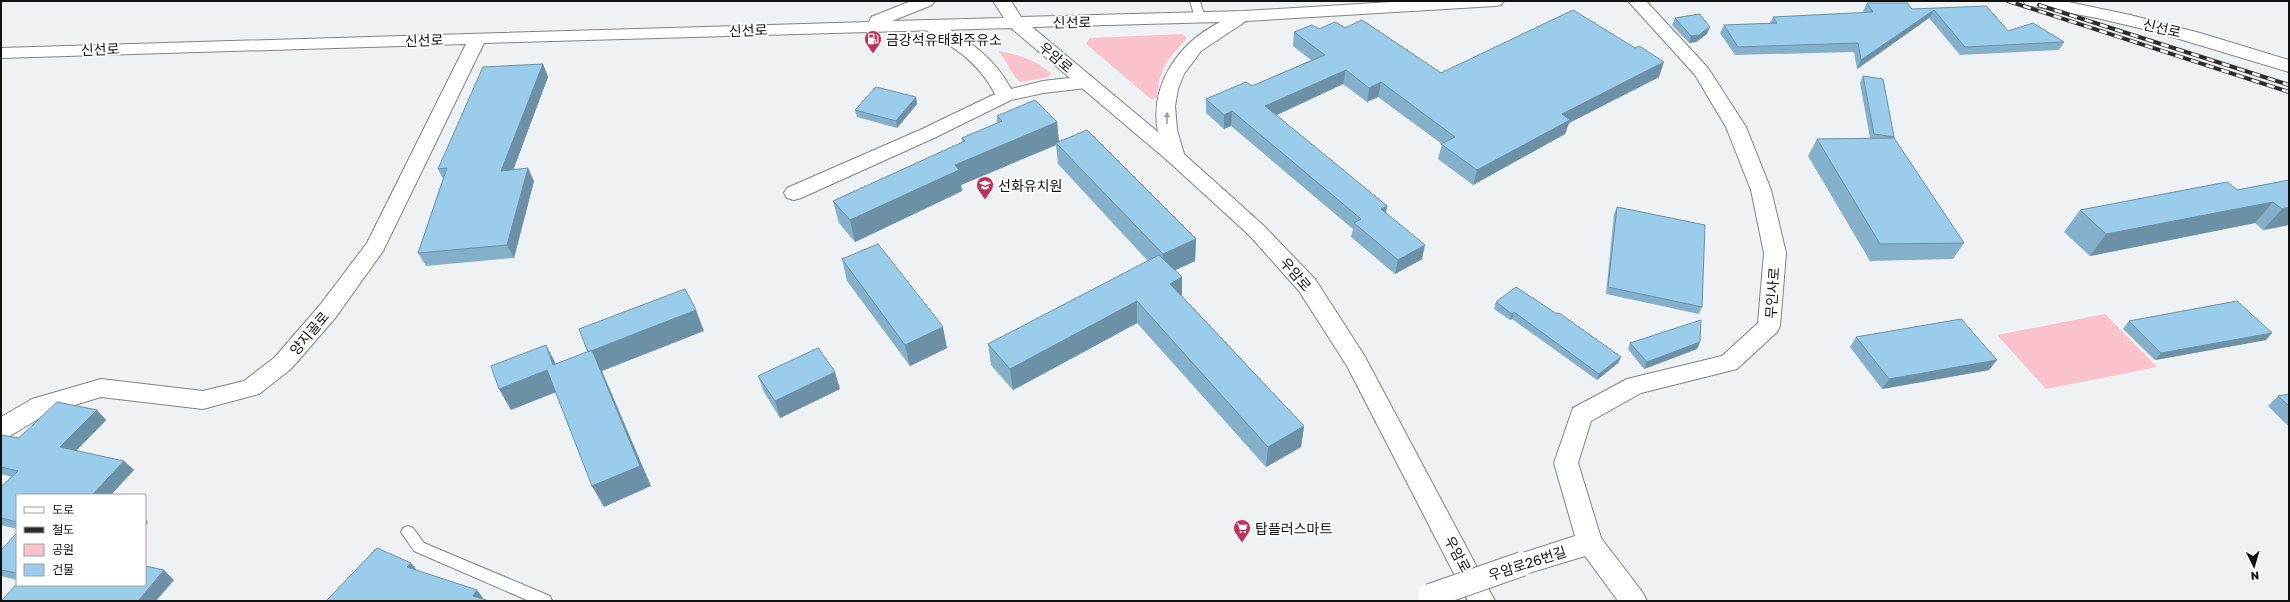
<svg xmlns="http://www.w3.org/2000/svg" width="2290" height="602" font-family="'Golos Text','Noto Sans KR',sans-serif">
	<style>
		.green { fill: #fac2ca }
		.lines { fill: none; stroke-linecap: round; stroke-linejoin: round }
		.lane-casing { stroke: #808385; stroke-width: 2 }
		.street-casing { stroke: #808385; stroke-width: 2 }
		.secondary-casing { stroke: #808385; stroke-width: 2 }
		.lane { fill: #fff; fill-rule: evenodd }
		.street { fill: #fff; fill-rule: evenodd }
		.secondary { fill: #fff; fill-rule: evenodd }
		.rail-casing { stroke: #2b2c2c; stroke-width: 4 }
		.rail { stroke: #fff; stroke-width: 2.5; stroke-dasharray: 8; stroke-linecap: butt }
		.street-bridge-casing { stroke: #808385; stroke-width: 26; stroke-linecap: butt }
		.street-bridge { stroke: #fff; stroke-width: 24 }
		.wall { fill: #84b0cb }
		.shaded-wall { fill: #6c90a5 }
		.building { fill: #9acdec; stroke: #6c90a5 }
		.oneway { fill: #9f9f9f }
		.labels { text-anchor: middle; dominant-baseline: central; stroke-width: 4; stroke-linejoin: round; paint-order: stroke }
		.street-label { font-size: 14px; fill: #0f1010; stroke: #fff }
		.poi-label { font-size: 14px; fill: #0f1010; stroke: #fff; text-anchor: start }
	</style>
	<rect width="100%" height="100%" fill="#eef2f4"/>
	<!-- green -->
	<path class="green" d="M1182,34L1187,38C1167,60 1159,68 1157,98L1151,99L1086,44L1090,38Z
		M998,51C1020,55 1034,59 1051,73L1049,77L1020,82C1011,74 1007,61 998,51Z
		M2105,314L2157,367L2046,389L1997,335Z"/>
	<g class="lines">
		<defs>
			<path id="lane" d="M1190,1H1200L1205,18L1203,20L1200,21L1195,18Z
				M408,526L413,528L424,543L550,596L552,601H529L414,551L401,532L403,528Z"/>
			<path id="street" d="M1628,1H1646L1708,68L1746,127L1771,190L1786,253L1780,326L1777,332L1737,369L1641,393L1591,421L1578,463L1601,538L1643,593L1647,601H1618L1585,556L1522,575L1513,572L1509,564L1513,556L1575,536L1554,463L1573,408L1627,379L1722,356L1758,323L1764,253L1751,190L1726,127L1695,75Z
				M930,20L936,21C967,40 994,56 1011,89L1043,81L1086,76L1093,78L1095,82L1093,86L1086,88L1043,93L1011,100L934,138L801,198L794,200L787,198L784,193L787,188L920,130L995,94C979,62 953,47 924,29L921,25L924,21Z"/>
			<path id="secondary" d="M911,1H935L932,5L892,21L1004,18L993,1H1011L1021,17L1244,11L1408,1H1504L1501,5L1495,6L1246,21L1201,51L1184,74L1178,89L1175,106L1177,130L1184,154L1263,225L1315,279L1364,355L1495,601H1468L1347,366L1299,291L1249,235L1168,161L1011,28L484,43L383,251L336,317L291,369L259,394L203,409L101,397L48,413L10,436L1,439V417L32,399L101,379L203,391L244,381L275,357L320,305L367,243L466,44L1,58V48L869,22L871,17ZM1220,22C1179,43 1149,84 1158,132L1032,27Z
				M2023,1H2064L2130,15L2200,33L2289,60V72L2156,32L2097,18L2032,6L2026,5Z"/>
		</defs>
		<!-- lane casing -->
		<use href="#lane" class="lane-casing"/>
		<!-- street casing -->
		<use href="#street" class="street-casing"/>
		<!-- secondary casing -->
		<use href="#secondary" class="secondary-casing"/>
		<!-- lane -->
		<use href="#lane" class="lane"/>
		<!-- street -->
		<use href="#street" class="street"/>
		<!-- secondary -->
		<use href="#secondary" class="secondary"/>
		<defs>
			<path id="rail" d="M2008,1L2289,92
				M2039,5L2289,85"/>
		</defs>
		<!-- rail casing -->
		<use href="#rail" class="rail-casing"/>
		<!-- rail -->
		<use href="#rail" class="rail"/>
		<defs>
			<path id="street-bridge" d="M1430,596L1522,564"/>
		</defs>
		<!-- street-bridge casing -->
		<use href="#street-bridge" class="street-bridge-casing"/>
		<!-- street-bridge -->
		<use href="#street-bridge" class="street-bridge"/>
	</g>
	<!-- wall -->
	<path class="wall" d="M1867,3L1912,9L1986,6L2008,31L2064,42L2059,50L1960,55L1929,18L1857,69L1854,52L1735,55L1720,33L1724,25L1770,23L1773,17L1864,13L1863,11Z
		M1675,18L1707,34L1696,42L1689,43L1672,25Z
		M1345,28L1441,73L1659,77L1569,123L1565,134L1473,185L1438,159L1442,144L1378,97L1367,102L1343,84L1276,115L1387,206L1386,212L1422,259L1395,274L1351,237L1353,229L1231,126L1224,129L1206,113V99L1252,86L1311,60L1293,46L1294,32L1319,29Z
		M543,64L548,77L513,170L534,181L514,258L426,266L418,253L443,179L438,169Z
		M1863,76L1894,137V138L1964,243L1953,259L1870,261L1808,156L1817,139L1870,138L1860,83Z
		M916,97L917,104L897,128L857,117L855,110Z
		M997,116L1057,122L1059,142L1196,239L1195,261L1175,270L1182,296L1304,426L1301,447L1266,467L1137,323L1013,390L991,365L988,344L1148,261L1058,164L1056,145L961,185L962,191L855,242L839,223L833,201L962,143V138L997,123Z
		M2289,180V225L2263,230L2255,223L2090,256L2064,232L2080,210L2237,190Z
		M1617,207L1702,307L1699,314L1606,294L1614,214Z
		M842,259L947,348L910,366L847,281Z
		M1496,302L1621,357L1618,363L1597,380L1512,319L1510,320L1494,309Z
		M2185,311L2266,340L2155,360L2123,329L2129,321Z
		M1856,337L1989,370L1882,389L1850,347Z
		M1700,342L1697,349L1644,369L1628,349L1630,343Z
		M758,376L840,389L780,418L764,392Z
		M2289,394V427L2268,406L2278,396Z
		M106,420L76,451L124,461L134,470L17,495V529L1,525V487L12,477L1,474V435L19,438Z
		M17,533V580L1,576V550Z"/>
	<!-- shaded-wall -->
	<path class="shaded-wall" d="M1934,10L1929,18L1857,69L1861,60Z
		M1710,27L1707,34L1696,42L1689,43L1691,36Z
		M1664,62L1659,77L1569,123L1565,134L1473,185L1477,170L1562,114Z
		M543,64L548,77L508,184L501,171Z
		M1346,70L1343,84L1264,121L1265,106Z
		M1381,82L1378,97L1367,102L1369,88Z
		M916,97L917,104L897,128L896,121Z
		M1232,111L1231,126L1224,129V115Z
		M1057,122L1059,144L1056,143V145L961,185L962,191L855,242L850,220L955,165Z
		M528,168L534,181L514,258L507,245Z
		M2273,202L2255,223L2090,256L2106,234Z
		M1387,206L1385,220L1381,209Z
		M2289,207V225L2263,230L2282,209Z
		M1196,239L1195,261L1163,276V254Z
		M1425,245L1422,259L1395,274L1398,260Z
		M1182,277V299L1170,284Z
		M1137,301V323L1013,390L1010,369Z
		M696,310L704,331L602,371L651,486L604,507L592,486L588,352Z
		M1514,312L1512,319L1510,320L1512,314Z
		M943,327L947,348L910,366L905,345Z
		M2272,333L2266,340L2155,360L2161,353Z
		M1700,342L1697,349L1644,369L1647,362Z
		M546,345L557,366L553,365Z
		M1621,357L1618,363L1597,380L1599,374Z
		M1997,360L1989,370L1882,389L1889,379Z
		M547,370L559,391L511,410L499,389Z
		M835,372L840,389L780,418L775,401Z
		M97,410L106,420L70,457L60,447Z
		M1304,426L1301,447L1266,467L1268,447Z
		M124,461L134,470L111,495H92Z
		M145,519L148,522L145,526Z
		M411,563L417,570L407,567Z
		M164,570L174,580L156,601H138Z
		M477,590L483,598L481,601L473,596Z"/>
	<!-- building -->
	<path class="building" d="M1867,3H1907L1912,9L1986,6L2008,31L2033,23L2064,42L1965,47L1934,10L1861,60L1858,43L1738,47L1724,25L1777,23L1773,17L1873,12Z
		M1573,10L1635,48L1639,46L1664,62L1562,114L1570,120L1477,170L1441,144L1455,137L1381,82L1369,88L1346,70L1265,106L1387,206L1381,209L1425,245L1398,260L1354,223L1361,219L1232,111L1224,115L1206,99L1246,82L1252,86L1325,55L1294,32L1312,25L1319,29L1335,22L1345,28L1362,20L1441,73Z
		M1699,14L1710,27L1699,35L1691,36L1675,18Z
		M543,64L501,171L528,168L507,245L418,253L447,168L438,169L483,67Z
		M1863,76L1883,79L1894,137L1874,134Z
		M876,87L916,97L896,121L855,110Z
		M1035,100L1057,122L955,165L959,170L850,220L833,201L965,141L962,138L1002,121L997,116Z
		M1087,130L1196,239L1163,254L1056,143Z
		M1894,138L1964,243L1880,244L1817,139Z
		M2289,180V207L2282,209L2273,202L2106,234L2080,210L2227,182L2237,190Z
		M1617,207L1705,225L1702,307L1608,287Z
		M878,244L943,327L905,345L842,259Z
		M1159,255L1182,277L1170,284L1304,426L1268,447L1137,301L1010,369L988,344Z
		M1516,287L1557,314L1559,313L1621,357L1599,374L1514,312L1512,314L1496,302Z
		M685,289L696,310L588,352L579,329Z
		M2237,301L2272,333L2161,353L2129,321Z
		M1961,319L1997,360L1889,379L1856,337Z
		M1701,320L1700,342L1647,362L1630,343Z
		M546,345L553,365L592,350L640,466L592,486L547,370L499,389L491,366Z
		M818,348L835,372L775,401L758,376Z
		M2289,394V406L2278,396Z
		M57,402L97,410L60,447L124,461L92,495H17V522L1,518V487L18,471L1,467V435L19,438Z
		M17,533V573L1,570V550Z
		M377,548L411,563L407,567L477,590L473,596L489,601H326Z
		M145,566L164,570L138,601H1L17,584V585H145Z"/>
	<!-- one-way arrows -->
	<defs><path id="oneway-solid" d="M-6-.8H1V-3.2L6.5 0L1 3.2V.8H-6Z"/></defs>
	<use class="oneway" href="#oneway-solid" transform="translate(1167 118) rotate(-89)"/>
	<!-- icons -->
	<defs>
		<symbol id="fuel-pin" viewBox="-11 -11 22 30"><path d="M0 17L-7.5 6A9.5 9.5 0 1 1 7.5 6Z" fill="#bf315b" stroke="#fff"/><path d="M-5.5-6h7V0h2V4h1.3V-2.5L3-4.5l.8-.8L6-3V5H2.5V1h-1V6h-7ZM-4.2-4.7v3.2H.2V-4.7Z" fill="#fff"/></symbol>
		<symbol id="school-pin" viewBox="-11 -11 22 30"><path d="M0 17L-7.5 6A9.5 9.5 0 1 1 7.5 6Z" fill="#bf315b" stroke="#fff"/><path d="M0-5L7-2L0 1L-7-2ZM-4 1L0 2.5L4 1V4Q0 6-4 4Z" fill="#fff"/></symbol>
		<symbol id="supermarket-pin" viewBox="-11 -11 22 30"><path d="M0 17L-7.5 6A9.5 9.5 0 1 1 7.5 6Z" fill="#bf315b" stroke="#fff"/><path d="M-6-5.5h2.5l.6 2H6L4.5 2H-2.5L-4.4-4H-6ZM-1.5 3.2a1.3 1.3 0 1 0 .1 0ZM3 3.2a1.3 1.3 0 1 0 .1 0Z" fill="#fff"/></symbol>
	</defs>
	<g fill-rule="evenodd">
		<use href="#fuel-pin" x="863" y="29" width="20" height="27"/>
		<use href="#school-pin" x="975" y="175" width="20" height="27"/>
		<use href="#supermarket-pin" x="1232" y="518" width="20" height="27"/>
	</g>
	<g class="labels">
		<!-- street labels -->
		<g class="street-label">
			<text transform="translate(1072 22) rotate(-1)">신선로</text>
			<text transform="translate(2162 28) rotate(13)">신선로</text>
			<text transform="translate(748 30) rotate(-2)">신선로</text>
			<text transform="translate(424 40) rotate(-2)">신선로</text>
			<text transform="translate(100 49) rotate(-2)">신선로</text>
			<text transform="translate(1056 57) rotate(40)">우암로</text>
			<text transform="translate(1296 274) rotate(49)">우암로</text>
			<text transform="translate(1772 293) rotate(-86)">무인사로</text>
			<text transform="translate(309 333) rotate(-50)">양지골로</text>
			<text transform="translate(1458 554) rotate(62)">우암로</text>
			<text transform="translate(1527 563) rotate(-18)">우암로26번길</text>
		</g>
		<!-- poi labels -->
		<g class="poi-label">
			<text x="886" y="39">금강석유태화주유소</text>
			<text x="998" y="185">선화유치원</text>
			<text x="1255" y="528">탑플러스마트</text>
		</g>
	</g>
	<!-- border -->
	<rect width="2290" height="602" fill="none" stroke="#0f1010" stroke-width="4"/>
	<!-- legend -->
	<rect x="16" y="494" width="130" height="92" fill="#ffffff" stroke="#9f9f9f"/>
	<rect x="24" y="507" width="20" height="6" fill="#ffffff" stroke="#9f9f9f"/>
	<text x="52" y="514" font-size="12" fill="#0f1010">도로</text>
	<rect x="24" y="527" width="20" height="6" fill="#2b2c2c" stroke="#9f9f9f"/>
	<text x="52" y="534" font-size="12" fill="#0f1010">철도</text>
	<rect x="24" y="544" width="20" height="12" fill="#fac2ca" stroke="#9f9f9f"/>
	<text x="52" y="554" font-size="12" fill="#0f1010">공원</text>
	<rect x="24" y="564" width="20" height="12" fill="#9acdec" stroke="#9f9f9f"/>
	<text x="52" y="574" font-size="12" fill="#0f1010">건물</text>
	<!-- north arrow -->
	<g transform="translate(2254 566) rotate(175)" stroke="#ffffff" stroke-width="3" paint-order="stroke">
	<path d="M0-3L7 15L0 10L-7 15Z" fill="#0f1010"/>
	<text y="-6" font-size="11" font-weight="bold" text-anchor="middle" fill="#0f1010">N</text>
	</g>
</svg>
